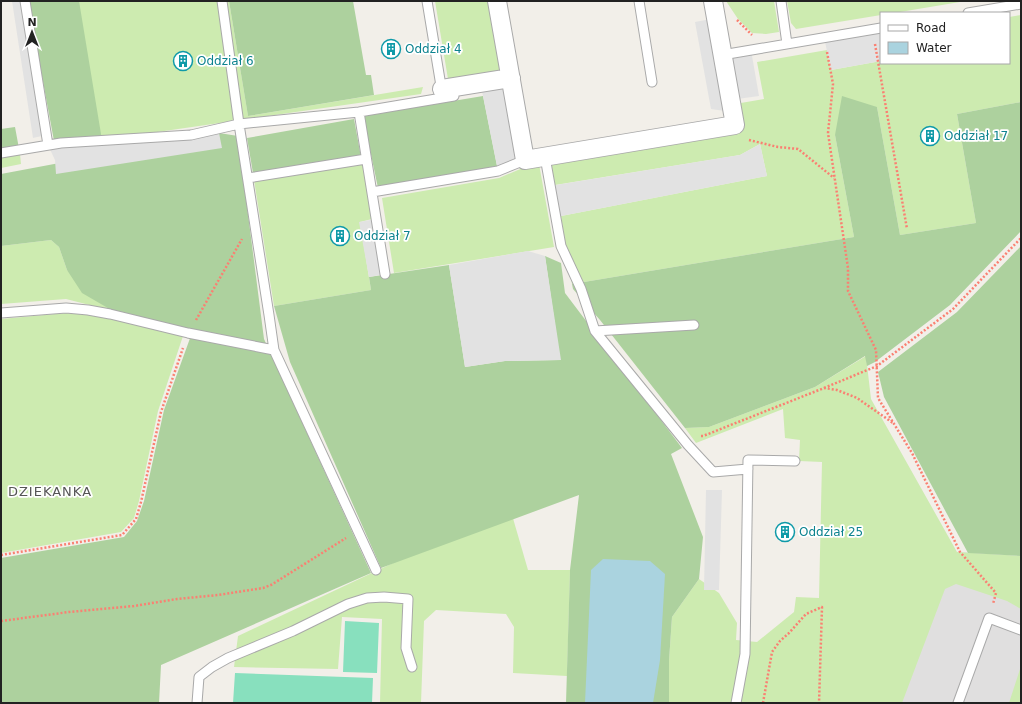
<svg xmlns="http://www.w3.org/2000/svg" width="1022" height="704" font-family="'DejaVu Sans',sans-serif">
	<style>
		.residential { fill: #e0dfdf }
		.grass { fill: #cdebb0 }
		.forest { fill: #add19e }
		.pitch { fill: #88e0be }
		.parking { fill: #e2e2e2 }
		.water { fill: #aad3df }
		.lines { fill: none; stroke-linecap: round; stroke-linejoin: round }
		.lane-casing { stroke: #a9a9a9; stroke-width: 11 }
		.street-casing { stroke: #a9a9a9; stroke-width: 20 }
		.path { stroke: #fa8072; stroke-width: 2.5; stroke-dasharray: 2 2; stroke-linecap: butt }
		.lane { stroke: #fff; stroke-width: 9 }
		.street { stroke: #fff; stroke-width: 18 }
		.labels { text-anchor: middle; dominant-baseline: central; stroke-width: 3.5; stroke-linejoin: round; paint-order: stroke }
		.culture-label { font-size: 12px; fill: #0d838f; stroke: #fff; text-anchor: start }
		.neighbourhood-label { font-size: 13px; letter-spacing: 1px; fill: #555; stroke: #fff }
	</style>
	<rect width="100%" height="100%" fill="#f2efe9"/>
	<!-- residential -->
	<path class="residential" d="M960,552L1021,556V703H834Z"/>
	<!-- grass -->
	<path class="grass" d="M28,1H229L248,116L423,87L421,94L102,140Z
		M435,1H491L502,70L448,79Z
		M726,1H774L779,32L766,34L752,33L738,19Z
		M787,1H966L894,13H881V15L796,29L791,23Z
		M1021,15V102L957,114L976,223L900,235L877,107L835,135L854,237L572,284L561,216L767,176L760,144L740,155L555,185L550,163L740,132L735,104L764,99L757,62L827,50L831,70L881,61V63H1009V17Z
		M20,154L21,164L1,168V157Z
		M363,163L372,219L360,222L371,290L274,306L254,180Z
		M539,164L554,247L394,273L382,198L499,178L525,167Z
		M51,240L59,247L67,270L113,311L66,299L1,304V246Z
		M66,313L92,315L113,319L183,336L158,411L139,501L134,518L121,532L1,553V319Z
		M866,356L871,399L957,552L1021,556V609L1007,601L956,584L945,589L902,703H669V661L672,617L699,579L719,593L737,623L736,640L757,642L794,612L796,597L819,598L822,462L799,461L800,440L785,438L783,409L696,443L685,428L709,427L815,387Z
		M510,508L528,570H570L567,676L513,673L514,627L506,614L436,610L424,621L421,703H380L382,619L342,617L338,669L234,667L238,636Z
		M1021,666V703H1009Z"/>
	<!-- forest -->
	<path class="forest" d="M28,1H79L102,140L57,157Z
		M229,1H353L366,75H371L374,95L248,116Z
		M483,96L497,166L378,188L363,116Z
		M842,96L877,107L900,235L976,223L957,114L1021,102V231L950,305L875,362L867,366L865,356L815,387L709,427L685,428L600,320L573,289L572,284L854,237L835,135Z
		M354,119L361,157L253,173L247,138Z
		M15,127L20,154L1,157V129Z
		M219,133L238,136L264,339L371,573L161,665L159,703H1V558L124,537L137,521L144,501L164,410L193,330L113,311L82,293L67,270L59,247L51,240L1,246V174Z
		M1021,246V556L968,553L884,397L878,372L957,312Z
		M545,256L561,263L565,293L682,448L671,454L703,537L699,579L672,617L669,661V703H566L570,570L579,495L381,568L290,362L274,306L371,290L369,277L449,265L465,367L505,361L560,360Z"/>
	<!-- pitch -->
	<path class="pitch" d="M345,621L379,623L377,673L343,672Z
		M235,673L373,678L372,703H233Z"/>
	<!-- parking -->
	<path class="parking" d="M12,1H25L46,135L33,138Z
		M716,18L722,55L751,50L759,96L730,100L732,112L711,109L695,22Z
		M881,28V61L831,70L824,37Z
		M512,86L525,160L498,171L482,91Z
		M219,133L222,148L56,174L55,160L48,145Z
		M760,144L767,176L556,217L550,186L740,155Z
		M376,219L385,274L369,277L359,222Z
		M528,251L545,256L561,360L505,361L465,367L449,265Z
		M706,490H722L719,590H704Z"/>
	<!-- water -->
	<path class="water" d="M603,559L650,561L665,574L660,660L653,703H585L591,570Z"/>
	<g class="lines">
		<defs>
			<path id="lane" d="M25,1L48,145
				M222,1L239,124L269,315L274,350L376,570
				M427,1L442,92
				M639,1L652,82
				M781,1L787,44
				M968,13L1021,4
				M722,55L881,28
				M359,112L385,274
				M1,153L61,143L191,135L239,124L359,112L454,96
				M545,157L561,246L581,289L595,331L688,445L713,472L748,469
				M248,178L366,159
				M372,192L498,171L525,160
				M1,313L66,308L88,310L110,314L188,333L274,350
				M595,331L694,325
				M197,703L199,677L212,667L228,658L293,631L348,604L367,598L384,597L408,599L406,648L412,667
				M736,703L745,654L748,460L795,461
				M958,703L989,618L1021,630"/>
			<path id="street" d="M497,1L525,160L735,125L713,1
				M442,89L511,78"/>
		</defs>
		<!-- lane casing -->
		<use href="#lane" class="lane-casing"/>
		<!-- street casing -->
		<use href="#street" class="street-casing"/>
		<!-- path -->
		<path class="path" d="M737,20L752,35
			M875,44L907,229
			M827,52L833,84L828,133L848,268V291L876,350L878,398L912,453L960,552L996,593L993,604
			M749,140L778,147L798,149L834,178
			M196,320L242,239
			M824,388L877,366L953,309L1021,238
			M701,436H703L824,388L837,390L857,398L893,423
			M1,555L122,535L136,519L141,502L161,412L183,348
			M1,621L69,612L134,606L177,599L218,595L263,588L271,585L346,538
			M763,703L772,652L780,641L789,633L806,614L822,607L819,703"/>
		<!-- lane -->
		<use href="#lane" class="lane"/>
		<!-- street -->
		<use href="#street" class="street"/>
	</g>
	<!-- icons -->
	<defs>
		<symbol id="building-ring" viewBox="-11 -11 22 22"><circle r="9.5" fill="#fff" stroke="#0f9aa8" stroke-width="1.5"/><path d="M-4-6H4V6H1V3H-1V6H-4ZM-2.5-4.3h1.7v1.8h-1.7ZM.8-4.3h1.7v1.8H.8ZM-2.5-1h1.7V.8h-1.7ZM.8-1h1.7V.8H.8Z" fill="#0f9aa8"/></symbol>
	</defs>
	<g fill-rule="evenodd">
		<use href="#building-ring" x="380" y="38" width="22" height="22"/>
		<use href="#building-ring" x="172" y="50" width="22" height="22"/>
		<use href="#building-ring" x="919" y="125" width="22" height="22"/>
		<use href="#building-ring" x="329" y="225" width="22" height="22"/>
		<use href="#building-ring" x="774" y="521" width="22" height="22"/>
	</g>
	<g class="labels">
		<!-- culture labels -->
		<g class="culture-label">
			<text x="405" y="49">Oddział 4</text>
			<text x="197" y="61">Oddział 6</text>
			<text x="944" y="136">Oddział 17</text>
			<text x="354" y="236">Oddział 7</text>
			<text x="799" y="532">Oddział 25</text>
		</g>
		<!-- neighbourhood labels -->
		<g class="neighbourhood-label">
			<text x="50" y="491">DZIEKANKA</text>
		</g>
	</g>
	<!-- border -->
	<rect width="1022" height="704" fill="none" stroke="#222222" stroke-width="4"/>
	<!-- legend -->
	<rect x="880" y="12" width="130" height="52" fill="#ffffff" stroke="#a7a7a7"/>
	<rect x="888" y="25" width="20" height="6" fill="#ffffff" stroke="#a7a7a7"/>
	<text x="916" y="32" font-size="12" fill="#222222">Road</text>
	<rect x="888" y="42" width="20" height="12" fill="#aad3df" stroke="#a7a7a7"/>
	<text x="916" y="52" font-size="12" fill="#222222">Water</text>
	<!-- north arrow -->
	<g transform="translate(32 32)" stroke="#ffffff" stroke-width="3" paint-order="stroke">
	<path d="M0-3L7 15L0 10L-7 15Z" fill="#222222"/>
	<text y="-6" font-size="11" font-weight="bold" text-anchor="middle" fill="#222222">N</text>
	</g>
</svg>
